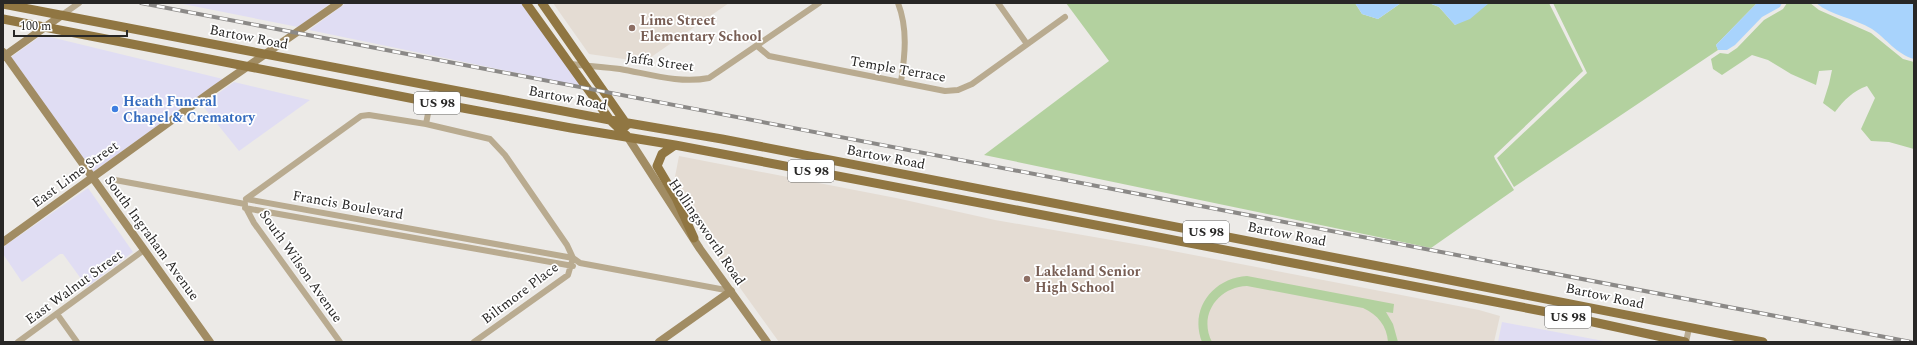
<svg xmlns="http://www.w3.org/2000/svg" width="1917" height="345" font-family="Spectral,serif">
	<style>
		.commercial { fill: #e0ddf3 }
		.built { fill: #e4dcd3 }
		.green { fill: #b3d19f }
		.water { fill: #a8d3fc }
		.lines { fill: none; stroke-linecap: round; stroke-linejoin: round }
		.street { stroke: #b9ab90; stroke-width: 6 }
		.secondary { stroke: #a18c63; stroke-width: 8 }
		.primary { stroke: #907642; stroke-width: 9 }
		.rail-casing { stroke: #8b8987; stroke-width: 4 }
		.rail { stroke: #fff; stroke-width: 2.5; stroke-dasharray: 8; stroke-linecap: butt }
		.education-dot { fill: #8d6e63; stroke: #fff; stroke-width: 1.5 }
		.shop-dot { fill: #3f7fe0; stroke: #fff; stroke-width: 1.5 }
		.labels { text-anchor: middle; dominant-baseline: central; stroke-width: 3.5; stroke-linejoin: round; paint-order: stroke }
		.shield { fill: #fff; stroke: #686867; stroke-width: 1 }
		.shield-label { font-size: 13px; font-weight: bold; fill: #282726 }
		.education-label { font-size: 14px; font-weight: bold; fill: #785e54; stroke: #fff; text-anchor: start }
		.street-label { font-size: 14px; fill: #282726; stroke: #fff }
		.shop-label { font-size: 14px; font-weight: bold; fill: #366cbe; stroke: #fff; text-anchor: start }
	</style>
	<rect width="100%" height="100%" fill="#eceae7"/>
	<!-- commercial -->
	<path class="commercial" d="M178,3H331L298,27Z
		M346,3H521L581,86L309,30Z
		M42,35L223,79L93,172L11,57Z
		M234,82L310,100L239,151L202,105Z
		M88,188L133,252L87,287L63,254H60L22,282L3,254V247Z
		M1502,322L1609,342H1498Z"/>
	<!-- built -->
	<path class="built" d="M553,3H729L644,62L589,54Z
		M679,156L896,198L995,220L1152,247L1479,310L1500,316L1494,342H779L712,249L674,182Z"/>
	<!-- green -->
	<path class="green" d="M1066,3H1355L1362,14L1378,19L1401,3H1429L1439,7L1455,25L1489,3H1549L1583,71L1494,156L1495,159L1514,190L1431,248L984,155L1109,61Z
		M1553,3H1757L1716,45L1718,50L1514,187L1497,158L1587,73Z
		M1787,3H1810L1819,10L1871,33L1903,59L1914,62V149L1889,142L1871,141L1861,129L1875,98L1867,86C1853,91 1844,100 1835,112L1823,103L1829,84L1832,70L1819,71L1816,85L1791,74L1768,60L1752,55L1722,75L1713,69L1711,59L1720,53L1728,54L1737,48L1764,20L1783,9Z
		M1247,276L1394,304L1393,313L1386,312L1393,324L1398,342H1388C1387,326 1378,315 1363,308L1247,286C1218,287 1198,315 1212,342H1202C1189,309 1213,278 1247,276Z"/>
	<!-- water -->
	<path class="water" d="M1355,3H1401L1378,19L1362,14Z
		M1429,3H1489L1470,19L1455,25L1439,7Z
		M1757,3H1782L1780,7L1762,17L1735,45L1727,50H1718L1716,45Z
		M1816,3H1914V59C1896,54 1887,39 1872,29C1854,18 1832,16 1816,3Z"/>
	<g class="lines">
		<!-- street -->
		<path class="street" d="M898,3C908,29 905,55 901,82
			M998,3L1027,44
			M62,15L79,3
			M757,46L769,56L945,91L958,90L972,84L1065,17
			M571,64C587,66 604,67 620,69C649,74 680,84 709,78L819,3
			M426,124L433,87
			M115,180L245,204
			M246,199L361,116L369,115L426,124L490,139L505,155L567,245L573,258L568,275L474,342
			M246,199L573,258L580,263L731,291
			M245,206L254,223L340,342
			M245,208L573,266
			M57,314L77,342
			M18,342L144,250
			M1686,342L1689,328"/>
		<!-- secondary -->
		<path class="secondary" d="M3,52L210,342
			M3,57L62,15
			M627,136L700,249L767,342
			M3,242L215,89L339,3
			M659,342L731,291"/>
		<!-- primary -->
		<path class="primary" d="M526,3L610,120L627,136
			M542,3L625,122L626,126
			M3,4L610,120L722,139L1409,272L1763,342
			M3,19L430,102L571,128L675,145L1127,231L1547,312L1685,342
			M675,145L662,154L657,166L676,198L694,238"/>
		<defs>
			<path id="rail" d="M141,3L1911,342"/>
		</defs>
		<!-- rail casing -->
		<use href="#rail" class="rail-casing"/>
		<!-- rail -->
		<use href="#rail" class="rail"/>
	</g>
	<!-- markers -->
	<g class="education-dot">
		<circle cx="632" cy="28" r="4"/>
		<circle cx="1027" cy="279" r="4"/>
	</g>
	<circle class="shop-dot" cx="115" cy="109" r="4"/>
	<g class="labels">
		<!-- shield labels -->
		<g class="shield">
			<rect x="414" y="92" width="46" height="22" rx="3"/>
			<rect x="788" y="160" width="46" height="22" rx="3"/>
			<rect x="1183" y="221" width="46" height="22" rx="3"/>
			<rect x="1545" y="306" width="46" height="22" rx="3"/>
		</g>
		<g class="shield-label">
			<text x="437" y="103">US 98</text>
			<text x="811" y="171">US 98</text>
			<text x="1206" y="232">US 98</text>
			<text x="1568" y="317">US 98</text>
		</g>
		<!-- education labels -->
		<g class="education-label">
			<text x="640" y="20">Lime Street<tspan x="640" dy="16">Elementary School</tspan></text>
			<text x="1035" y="271">Lakeland Senior<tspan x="1035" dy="16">High School</tspan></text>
		</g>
		<!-- street labels -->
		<g class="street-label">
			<text transform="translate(249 37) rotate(11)">Bartow Road</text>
			<text transform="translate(660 62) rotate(8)">Jaffa Street</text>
			<text transform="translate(898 69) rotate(10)">Temple Terrace</text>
			<text transform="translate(568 98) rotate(11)">Bartow Road</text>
			<text transform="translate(886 157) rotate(11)">Bartow Road</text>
			<text transform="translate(75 174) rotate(-36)">East Lime Street</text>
			<text transform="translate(348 205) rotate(10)">Francis Boulevard</text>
			<text transform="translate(707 232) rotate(56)">Hollingsworth Road</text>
			<text transform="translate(1287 234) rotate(11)">Bartow Road</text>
			<text transform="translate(152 238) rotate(54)">South Ingraham Avenue</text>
			<text transform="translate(301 266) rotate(55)">South Wilson Avenue</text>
			<text transform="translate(74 287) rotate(-36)">East Walnut Street</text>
			<text transform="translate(520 293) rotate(-37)">Biltmore Place</text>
			<text transform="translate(1605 296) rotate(12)">Bartow Road</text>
		</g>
		<!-- shop labels -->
		<g class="shop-label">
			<text x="123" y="101">Heath Funeral<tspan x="123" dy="16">Chapel &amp; Crematory</tspan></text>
		</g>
	</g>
	<!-- border -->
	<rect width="1917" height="345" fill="none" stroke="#282726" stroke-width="8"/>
	<!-- scale -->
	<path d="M14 30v6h113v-6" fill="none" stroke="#282726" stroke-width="2"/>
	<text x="20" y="30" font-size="12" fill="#282726" stroke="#ffffff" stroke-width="3" paint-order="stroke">100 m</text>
</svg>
